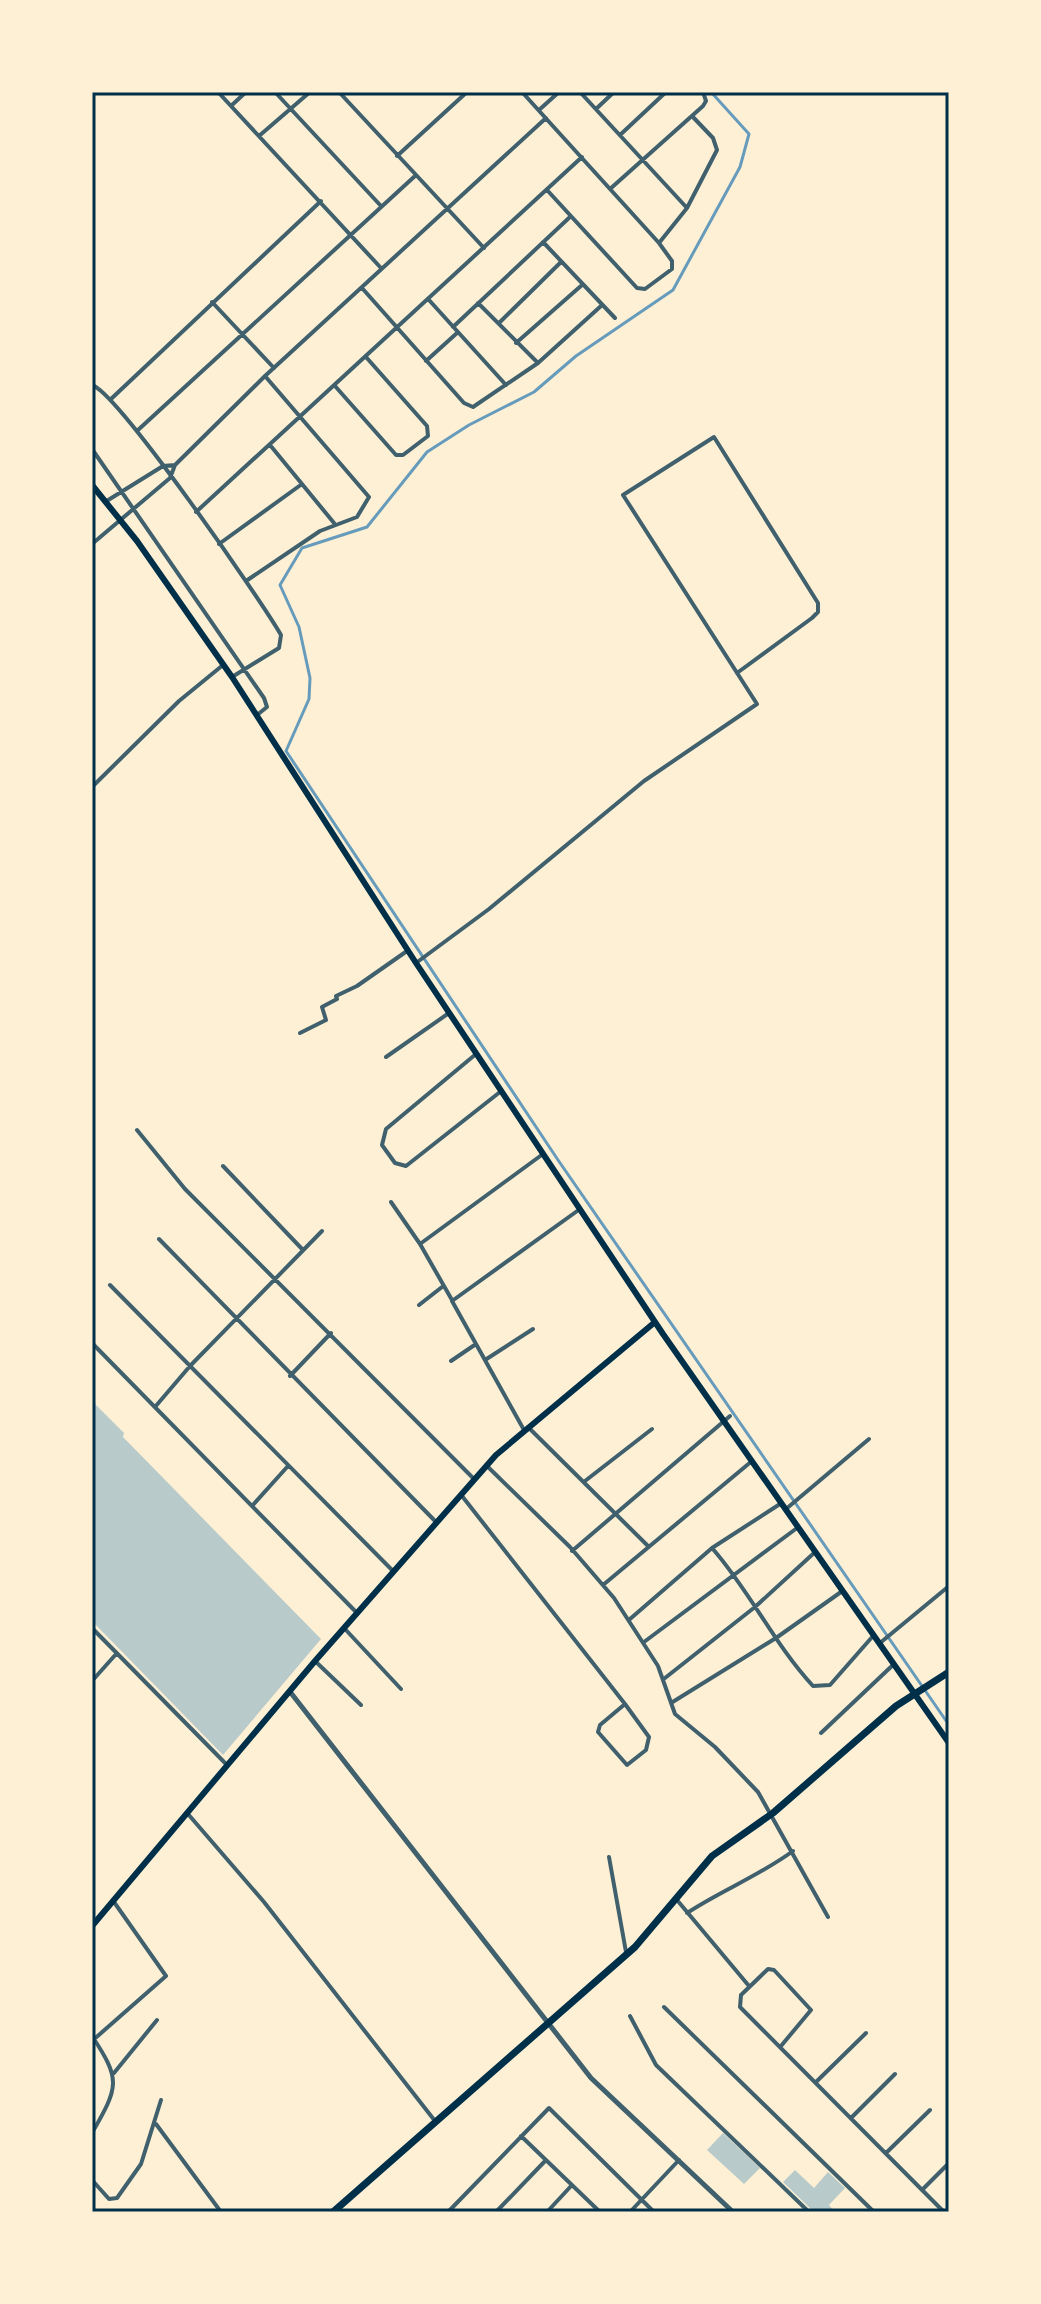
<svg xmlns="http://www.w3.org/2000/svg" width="1041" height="2304" font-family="Jost,sans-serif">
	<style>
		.green { fill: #b9caca }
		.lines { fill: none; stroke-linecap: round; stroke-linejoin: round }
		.stream { stroke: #669bbc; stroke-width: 3 }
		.minor { stroke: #3f606c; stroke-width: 4 }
		.tertiary { stroke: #3f606c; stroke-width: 5 }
		.secondary { stroke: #003049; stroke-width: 6 }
		.trunk { stroke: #003049; stroke-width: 7 }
		.neatline { fill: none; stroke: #003049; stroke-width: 3 }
	</style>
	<rect width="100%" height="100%" fill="#fdf0d5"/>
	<!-- green -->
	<path class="green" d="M92,1401L124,1433L123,1437L321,1639L223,1755L92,1621Z
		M723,2133L760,2168L744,2184L707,2150Z
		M795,2170L814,2188L828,2172L845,2188L829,2205L835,2212H814L783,2182Z"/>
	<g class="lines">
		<!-- stream -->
		<path class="stream" d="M711,92L749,134L740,167L673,290L576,356L534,392L469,425L427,452L367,527L302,548L280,585L299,627L310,678L309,699L286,751L558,1160L949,1725"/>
		<!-- minor -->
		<path class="minor" d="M218,92L381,268
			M275,92L381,206
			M339,92L484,248
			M522,92L659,243L672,261V269L645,289L637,288L547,190
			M580,92L687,208
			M232,105L246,92
			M596,109L614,92
			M539,110L559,92
			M620,135L666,92
			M259,136L310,92
			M397,156L467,92
			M610,189L703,106L706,101L703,92
			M543,242L615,318
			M659,243L687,208L717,150L713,138L692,116
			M362,288L464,403L473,407L538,363L601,306
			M429,300L506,385
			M212,302L274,368
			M478,303L538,363
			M499,323L561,262
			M453,327L571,216
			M516,343L582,285
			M426,361L457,333
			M92,385C118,393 261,600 281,635L279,648L232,677
			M335,386L396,455H403L428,436L427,426L366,357
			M111,399L321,201
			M138,430L415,176
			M270,445L334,523
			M92,449L264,698L267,707L257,715
			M105,502L163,466L175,465
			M196,512L582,157
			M92,544L170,478L175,465L265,376L546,118
			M219,544L302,484
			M246,581L320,531L357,517L369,497L265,376
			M92,787L179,701L223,665
			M416,963L489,909L644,781L757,704C712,634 668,564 623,495L714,437L818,603V612L812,618L737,673
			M300,1033L326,1020L322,1007L337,999L336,996L357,986L407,951
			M476,1054L386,1129L382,1145L395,1163L406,1166L500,1092
			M386,1057L449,1013
			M137,1130L185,1189L474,1479
			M223,1166L303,1250
			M391,1202L420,1244
			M159,1239L437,1523
			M110,1285L393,1571
			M452,1300L420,1244L543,1154
			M419,1305L442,1287
			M92,1343L357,1613
			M485,1360L533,1329
			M451,1361L476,1344
			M290,1376L331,1333
			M155,1407L190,1366L322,1231
			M528,1427L648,1546
			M524,1430L452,1301L580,1209
			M487,1466L570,1547L614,1598L658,1666L675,1714L715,1747L758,1792L828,1917
			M585,1481L652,1429
			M462,1496L625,1704L649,1737L646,1750L627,1765L598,1732L600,1725L625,1704
			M252,1506L288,1466
			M786,1509L869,1439
			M712,1548C750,1591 774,1644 813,1686L830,1685L873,1636
			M572,1551L730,1416
			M603,1585L752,1461
			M630,1619L712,1548L780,1504
			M92,1628L227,1765
			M345,1629L401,1689
			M644,1642L797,1528
			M880,1643L949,1586
			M315,1661L361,1705
			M665,1678L755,1607L814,1553
			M92,1681L117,1653
			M671,1703L776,1638L841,1592
			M821,1733L894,1664
			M188,1814L264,1902L435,2121
			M609,1857L626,1952
			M677,1900L749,1986
			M687,1913C722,1890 759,1876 793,1851
			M664,2007L874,2212
			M630,2016L656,2065L809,2212
			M92,2036C121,2080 119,2086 92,2133
			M92,2041L166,1976L114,1902
			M781,2046L811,2010L774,1970L768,1969L741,1995L740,2007L944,2212
			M114,2073L157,2020
			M816,2082L866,2033
			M851,2118L895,2074
			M156,2124L221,2212
			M521,2136L600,2212
			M886,2153L930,2110
			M92,2180L109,2199L117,2198L141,2164L161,2100
			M922,2190L949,2163
			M448,2212L549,2108L654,2212
			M496,2212L546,2160
			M547,2212L572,2185
			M630,2212L679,2160"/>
		<!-- tertiary -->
		<path class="tertiary" d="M291,1693L591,2078L733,2212"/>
		<!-- secondary -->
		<path class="secondary" d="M92,485L137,541L232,677L416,963L663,1334L949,1743
			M92,1926L315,1661L496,1455L655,1322"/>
		<!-- trunk -->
		<path class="trunk" d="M333,2212L635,1947L712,1856L773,1813L896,1706L949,1672"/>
	</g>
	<!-- border -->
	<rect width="1041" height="2304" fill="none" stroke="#fdf0d5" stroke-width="188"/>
	<rect x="94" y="94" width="853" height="2116" class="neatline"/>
</svg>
